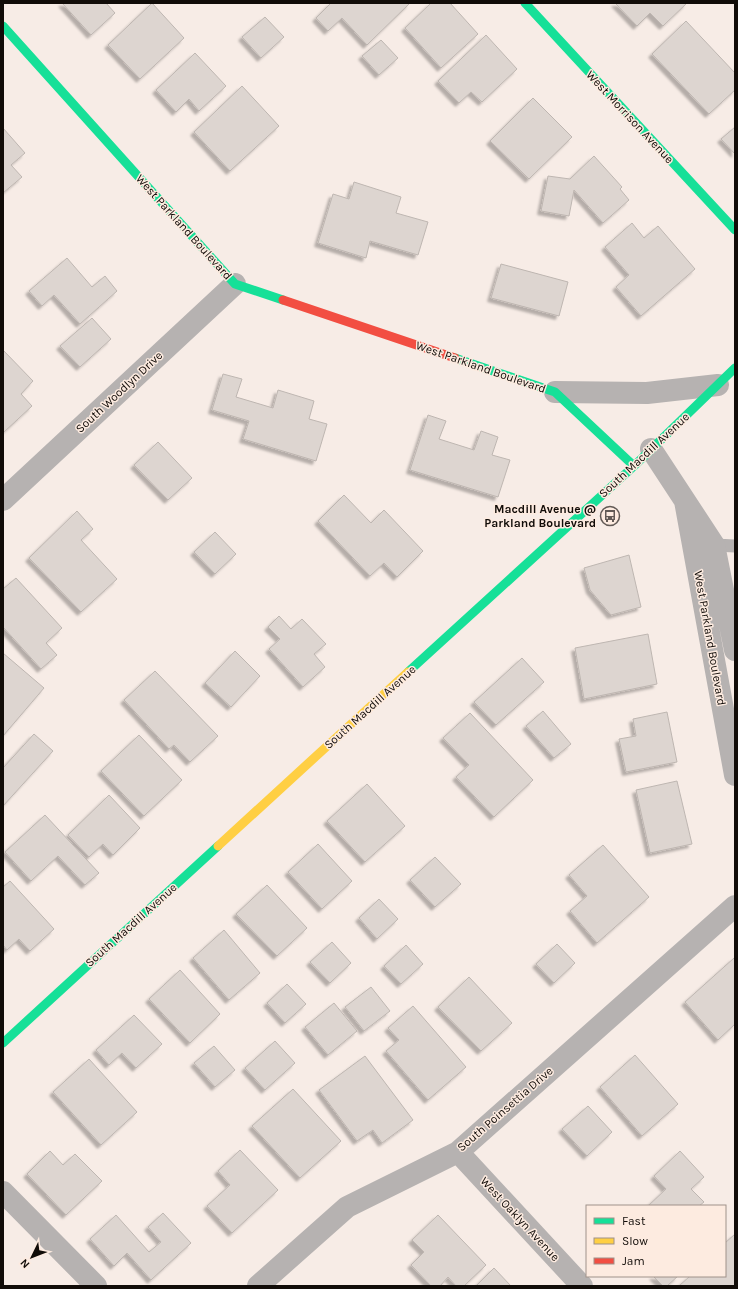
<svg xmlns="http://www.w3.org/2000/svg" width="738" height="1289" font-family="Karla,sans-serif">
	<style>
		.building { fill: #ddd5d0; stroke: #beb6b1; filter: url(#shadow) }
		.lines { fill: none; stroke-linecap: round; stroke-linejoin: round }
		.lane { stroke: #b6b2b1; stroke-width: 13 }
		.street { stroke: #b6b2b1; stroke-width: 22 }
		.fast { stroke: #16e098; stroke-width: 9 }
		.slow { stroke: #ffcf43; stroke-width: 9 }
		.jam { stroke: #f24e42; stroke-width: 9 }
		.labels { text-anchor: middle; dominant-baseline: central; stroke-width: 3; stroke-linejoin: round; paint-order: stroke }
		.street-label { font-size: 12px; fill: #110c08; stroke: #fdebe0 }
		.poi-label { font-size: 12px; font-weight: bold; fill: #110c08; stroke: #fdebe0; text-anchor: end }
	</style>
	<defs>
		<filter id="shadow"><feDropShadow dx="-3.5" dy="3.5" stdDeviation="1" flood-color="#0004"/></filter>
	</defs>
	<rect width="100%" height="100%" fill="#f7ece6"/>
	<!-- building -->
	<path class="building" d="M62,3H106L115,13L91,35Z
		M152,3L184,38L140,79L108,45Z
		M331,3H410L367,45L342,18L328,31L316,18Z
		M431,3H450L478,34L441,68L405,28Z
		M615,3H687L663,26L650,13L637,26Z
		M265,17L284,37L261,58L242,37Z
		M686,21L735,73V90L709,114L652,54Z
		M486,35L517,69L482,102L471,92L459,103L438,81Z
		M381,40L398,58L379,75L362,56Z
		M195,53L226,86L199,111L189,99L176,112L156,90Z
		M242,86L279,126L230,171L194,132Z
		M533,98L572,137L529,179L490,141Z
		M735,127V154L721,139Z
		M3,128L25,153L11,165L22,177L3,193Z
		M594,156L622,187L620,189L629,200L603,223L574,190L569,216L541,211L548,176L570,179Z
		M354,182L401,197L396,213L428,222L418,255L370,241L366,258L318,243L333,194L349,199Z
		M632,223L644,238L658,226L695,269L641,316L616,287L629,275L605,247Z
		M67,258L92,287L105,276L117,291L80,324L54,295L42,306L29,291Z
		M501,264L568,282L559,316L491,298Z
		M92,318L111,339L80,367L60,346Z
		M3,350L33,381L21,394L32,406L3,433Z
		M223,374L242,379L236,397L273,408L278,390L314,401L309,419L327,424L316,461L243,439L249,421L212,410Z
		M428,415L446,421L439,439L474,450L481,431L498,437L492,455L510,460L498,497L410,470Z
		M158,442L192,478L168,500L134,465Z
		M344,495L371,523L384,510L423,551L397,577L384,563L370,576L318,521Z
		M77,511L93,529L81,540L117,579L81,612L29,558Z
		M215,532L236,554L215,574L194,552Z
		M629,555L641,607L611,615L590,590L584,568Z
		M16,578L62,628L46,643L57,655L41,669L3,627V589Z
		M279,616L291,629L302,619L326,644L314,654L325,667L303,687L269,649L280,639L268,627Z
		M648,634L657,684L584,699L575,648Z
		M235,651L260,676L231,707L205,683Z
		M3,653L44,688L3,736Z
		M522,658L544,682L496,725L474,702Z
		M155,671L218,736L190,762L174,745L169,749L124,700Z
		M543,711L571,744L554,758L526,726Z
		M667,712L677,762L626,772L619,739L636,736L633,719Z
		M470,713L533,780L494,817L456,777L469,765L443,738Z
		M34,734L53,751L3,806V768Z
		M139,735L182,780L144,816L101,771Z
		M677,781L692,844L650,853L636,790Z
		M367,784L405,826L365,862L327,821Z
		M109,795L140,828L113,855L103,844L89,857L68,835Z
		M45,815L99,873L85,885L58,856L31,881L5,852Z
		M318,844L352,881L322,909L288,872Z
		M603,845L649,897L597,943L570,911L587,896L569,875Z
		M435,857L461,884L435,907L410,880Z
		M10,881L54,929L30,951L19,939L7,950L3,945V887Z
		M267,885L307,928L277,956L236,914Z
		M379,899L398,919L377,939L359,918Z
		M224,930L260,973L229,1000L193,958Z
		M332,942L351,963L330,983L310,962Z
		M557,944L575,963L554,983L536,964Z
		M406,945L423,964L401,984L384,966Z
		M734,958L735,960V1024L718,1040L685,1002Z
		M180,970L220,1014L190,1043L149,999Z
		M469,977L512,1023L481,1051L438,1007Z
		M287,984L306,1004L285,1023L267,1003Z
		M371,987L390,1011L364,1031L345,1007Z
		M334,1003L357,1031L328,1055L305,1027Z
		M413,1006L466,1067L428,1100L386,1051L399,1040L388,1028Z
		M134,1015L162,1044L136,1068L122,1053L109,1065L96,1050Z
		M275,1041L295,1063L265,1090L245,1068Z
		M214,1046L235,1070L215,1087L194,1063Z
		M635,1055L678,1104L642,1136L600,1087Z
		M365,1056L413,1120L382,1143L373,1130L357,1141L319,1090Z
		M89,1059L137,1112L101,1145L53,1092Z
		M293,1089L341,1141L300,1178L252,1126Z
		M588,1106L612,1132L587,1156L562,1129Z
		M240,1150L278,1190L232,1233L207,1206L230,1185L218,1171Z
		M50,1151L63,1165L75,1154L102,1181L66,1215L27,1174Z
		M680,1151L704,1177L691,1189L704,1202L699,1206H648L666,1189L654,1176Z
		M163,1213L191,1243L151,1280L127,1253L114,1266L90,1239L116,1215L149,1252L161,1242L148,1227Z
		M438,1215L486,1265L464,1286H456L448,1277L440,1286H431L411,1265L424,1252L412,1240Z
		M735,1234V1286H679L690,1276H725V1243Z
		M494,1268L511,1286H476Z
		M653,1276H678L667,1286H663Z"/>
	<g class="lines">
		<!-- lane -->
		<path class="lane" d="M714,545L735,546"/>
		<!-- street -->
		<path class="street" d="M555,392L647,393L718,385
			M651,449L714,545L735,650
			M3,500L235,284
			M685,501L735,775
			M458,1152L582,1286
			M3,1192L96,1286
			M258,1286L347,1207L458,1152L735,906"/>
		<!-- fast -->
		<path class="fast" d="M525,3L735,230
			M3,26L235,284L283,300
			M455,358L555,392L634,466
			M408,672L634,466L735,368
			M3,1043L218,846"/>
		<!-- slow -->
		<path class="slow" d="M218,846L408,672"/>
		<!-- jam -->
		<path class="jam" d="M283,300L455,358"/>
	</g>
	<!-- icons -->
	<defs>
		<symbol id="bus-ring" viewBox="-11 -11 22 22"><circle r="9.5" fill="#fdebe0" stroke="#625a56" stroke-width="1.5"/><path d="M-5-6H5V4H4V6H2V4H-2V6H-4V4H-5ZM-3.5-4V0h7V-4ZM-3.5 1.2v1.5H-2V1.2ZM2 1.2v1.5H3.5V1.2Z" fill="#625a56"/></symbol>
	</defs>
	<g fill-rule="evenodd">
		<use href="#bus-ring" x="599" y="505" width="22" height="22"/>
	</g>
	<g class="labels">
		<!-- street labels -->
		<g class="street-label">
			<text transform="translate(630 117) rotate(47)">West Morrison Avenue</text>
			<text transform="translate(184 227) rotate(48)">West Parkland Boulevard</text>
			<text transform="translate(481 367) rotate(19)">West Parkland Boulevard</text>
			<text transform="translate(119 392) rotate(-43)">South Woodlyn Drive</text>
			<text transform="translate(644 455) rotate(-43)">South Macdill Avenue</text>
			<text transform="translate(710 638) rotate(80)">West Parkland Boulevard</text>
			<text transform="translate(370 707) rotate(-42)">South Macdill Avenue</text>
			<text transform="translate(131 925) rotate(-42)">South Macdill Avenue</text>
			<text transform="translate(505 1109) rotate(-41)">South Poinsettia Drive</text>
			<text transform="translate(520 1219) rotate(47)">West Oaklyn Avenue</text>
		</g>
		<!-- poi labels -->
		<g class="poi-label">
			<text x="596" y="509">Macdill Avenue @<tspan x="596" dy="14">Parkland Boulevard</tspan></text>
		</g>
	</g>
	<!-- border -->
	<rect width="738" height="1289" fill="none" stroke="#110c08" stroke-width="8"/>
	<!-- legend -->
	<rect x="586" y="1205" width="140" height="72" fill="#fdebe0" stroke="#9f928a"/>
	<rect x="594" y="1218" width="20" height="6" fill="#16e098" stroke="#9f928a"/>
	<text x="622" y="1225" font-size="12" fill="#110c08">Fast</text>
	<rect x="594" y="1238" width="20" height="6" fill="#ffcf43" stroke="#9f928a"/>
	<text x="622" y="1245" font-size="12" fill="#110c08">Slow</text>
	<rect x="594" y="1258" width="20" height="6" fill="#f24e42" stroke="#9f928a"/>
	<text x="622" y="1265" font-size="12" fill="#110c08">Jam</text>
	<!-- north arrow -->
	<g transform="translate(32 1257) rotate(227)" stroke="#fdebe0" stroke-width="3" paint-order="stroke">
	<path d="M0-3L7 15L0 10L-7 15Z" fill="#110c08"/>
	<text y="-6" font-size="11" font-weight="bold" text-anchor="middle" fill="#110c08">N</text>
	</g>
</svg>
